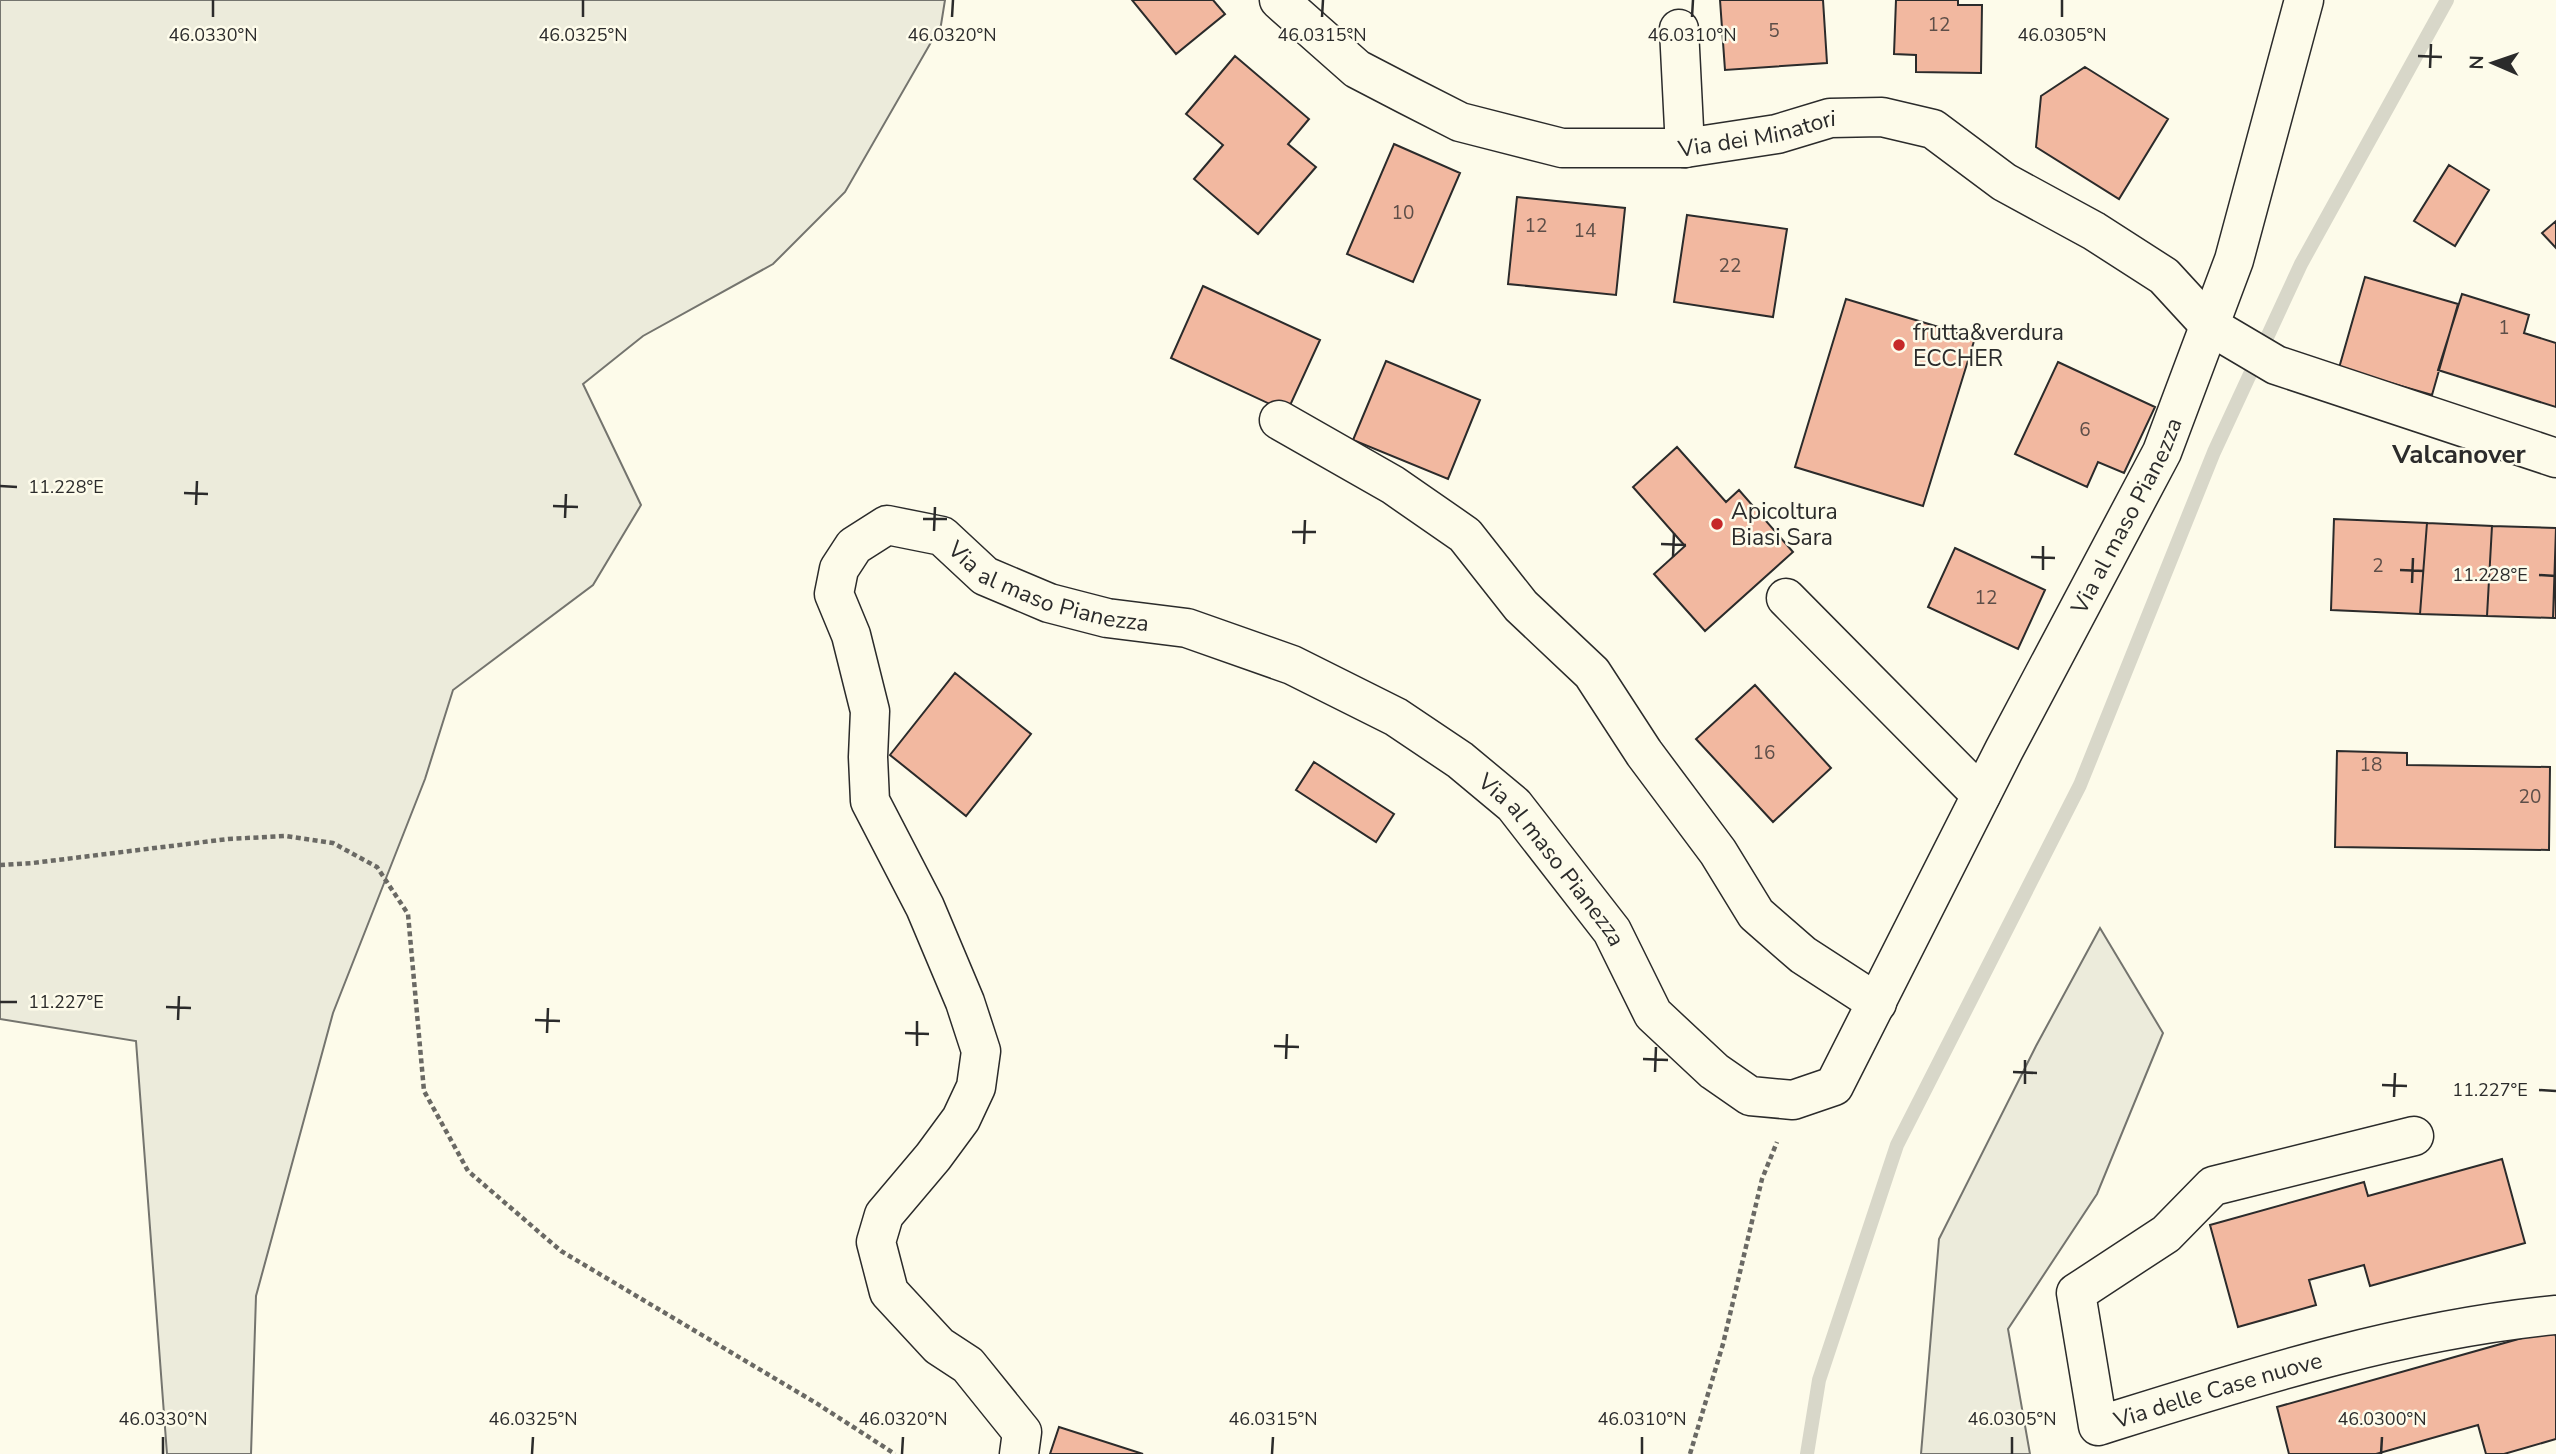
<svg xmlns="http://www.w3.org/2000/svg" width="2556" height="1454" font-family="'Nunito Sans',sans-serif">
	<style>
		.green { fill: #ecebdb; stroke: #74746e; stroke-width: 2 }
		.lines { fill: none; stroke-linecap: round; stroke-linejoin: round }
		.stream { stroke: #d8d7c9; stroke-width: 14 }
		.building { fill: #f2b8a0; stroke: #2b2b2b; stroke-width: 2 }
		.minor-casing { stroke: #2b2b2b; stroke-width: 41 }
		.path { stroke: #6a6964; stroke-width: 4.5; stroke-dasharray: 5 3.5; stroke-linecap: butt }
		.minor { stroke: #fdfbea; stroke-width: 38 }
		.ticks { fill: none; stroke: #2b2b2b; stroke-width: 2.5 }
		.poi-dot { fill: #c62828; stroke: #fdfbea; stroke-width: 2.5 }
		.labels { text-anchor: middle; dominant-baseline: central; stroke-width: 5; stroke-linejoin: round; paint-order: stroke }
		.number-label { font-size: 19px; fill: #5d4e48 }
		.street-label { font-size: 23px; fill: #2b2b2b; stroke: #fdfbea }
		.poi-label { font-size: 23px; fill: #2b2b2b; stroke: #fdfbea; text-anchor: start }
		.quarter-label { font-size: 26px; font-weight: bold; fill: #2b2b2b; stroke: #fdfbea }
		.ticks-label { font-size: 18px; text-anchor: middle; fill: #2b2b2b; stroke: #fdfbea; stroke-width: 5; stroke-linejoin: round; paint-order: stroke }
	</style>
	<rect width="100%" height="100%" fill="#fdfbea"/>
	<!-- green -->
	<path class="green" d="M0,0H945L941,25L845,192L773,264L643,336L583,384L641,505L593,585L453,690L425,779L333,1013L256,1296L251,1454H167L136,1041L0,1019Z
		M2100,928L2163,1033L2097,1194L2008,1329L2030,1454H1921L1939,1239L2036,1046Z"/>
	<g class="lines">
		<!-- stream -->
		<path class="stream" d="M1807,1454L1819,1380L1897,1145L2080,785L2214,452L2301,264L2447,0"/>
	</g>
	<!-- building -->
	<path class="building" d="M1132,0H1213L1225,14L1176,54Z
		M1720,0H1823L1827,63L1725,70Z
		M1896,0H1958V5H1982L1981,73L1916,72V55L1894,54Z
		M1235,56L1309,119L1288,144L1316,167L1258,234L1194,179L1223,145L1186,114Z
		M2085,67L2168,119L2119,199L2036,147L2041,96Z
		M1394,144L1460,173L1413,282L1347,254Z
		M2449,165L2489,190L2455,246L2414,221Z
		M1517,197L1625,208L1616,295L1508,284Z
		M1687,215L1787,229L1773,317L1674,302Z
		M2556,221V248L2542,233Z
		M2365,277L2458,304L2432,395L2339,368Z
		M1203,286L1320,340L1287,412L1171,358Z
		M2462,294L2529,315L2524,333L2556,343V407L2438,370Z
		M1846,299L1975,338L1923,506L1795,467Z
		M1386,361L1480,400L1448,479L1353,440Z
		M2058,362L2155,407L2124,473L2098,462L2087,487L2015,454Z
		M1677,447L1726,502L1739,490L1793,552L1705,631L1654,574L1685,546L1633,487Z
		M2334,519L2427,523L2420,614L2331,610Z
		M2427,523L2492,526L2487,616L2420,614Z
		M2492,526L2556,528L2553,618L2487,616Z
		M1955,548L2045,590L2018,649L1928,607Z
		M2556,557V618H2553Z
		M955,673L1031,734L966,816L890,755Z
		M1755,685L1831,768L1773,822L1696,739Z
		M2337,751L2407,753V765L2550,767L2549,850L2335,847Z
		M1314,762L1394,814L1376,842L1296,790Z
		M2502,1159L2525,1243L2370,1286L2364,1265L2309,1280L2316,1305L2238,1327L2210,1225L2364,1182L2368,1196Z
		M2554,1329L2556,1337V1439L2504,1454H2486L2478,1425L2376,1454H2289L2277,1407Z
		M1059,1427L1143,1454H1050Z"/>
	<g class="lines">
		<defs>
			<g id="minor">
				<path id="s1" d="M1279,0L1357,69L1407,95L1460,122L1562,148H1685L1777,134L1830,118L1882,117L1933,129L2004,182L2094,231L2164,276L2210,326L2276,365L2556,458"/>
				<path d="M1679,29L1685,148"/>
				<path d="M1279,420L1393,485L1465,535L1521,606L1592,673L1644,753L1718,852L1756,914L1803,955L1877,1003"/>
				<path d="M1786,598L1981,795"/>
				<path id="s2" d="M2414,1136L2213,1186L2166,1234L2076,1293L2098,1426C2248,1379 2399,1330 2556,1315"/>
				<path id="s3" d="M1019,1454L1022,1432L968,1365L939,1346L889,1292L876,1242L884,1215L933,1157L961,1119L976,1087L981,1051L965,1002L925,907L870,801L868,757L870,711L851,635L834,594L839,569L854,546L887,525L942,536L985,576L1049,603L1107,618L1187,628L1292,665L1396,717L1460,760L1514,805L1612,931L1653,1014L1714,1071L1750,1096L1793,1100L1834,1086L2004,750L2162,452L2234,260L2304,0"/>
			</g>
		</defs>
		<!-- minor casing -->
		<use href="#minor" class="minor-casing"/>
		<!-- path -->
		<path class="path" d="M0,865L33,863L228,839L286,836L333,843L377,867L408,914L424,1091L468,1171L561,1251L816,1403L895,1454
			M1690,1454L1723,1344L1762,1179L1777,1142"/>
		<!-- minor -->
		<use href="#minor" class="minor"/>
	</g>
	<!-- ticks -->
	<path class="ticks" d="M213,17V0M583,17V0M952,17L953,0M1322,17L1323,0M1692,17L1693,0M2062,17V0M2418,56L2442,57M2430,68L2431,44M0,486L17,487M184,493L208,494M196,505L197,481M553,506L578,507M565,518L566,494M923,519H947M934,531L935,507M1292,532H1316M1304,544L1305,520M1661,544L1686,545M1673,557L1674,533M2031,557L2055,558M2043,570V546M2400,570L2424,571M2539,575L2556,576M2412,583L2413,558M0,1002H17M166,1007L191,1008M178,1020L179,996M535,1020L560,1021M547,1033L548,1008M905,1033L929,1034M917,1046V1021M1274,1046L1299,1047M1286,1059L1287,1034M1643,1059L1668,1060M1655,1072L1656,1047M2013,1072L2037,1073M2025,1084V1060M2382,1085L2407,1086M2539,1090L2556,1091M2394,1097L2395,1073M163,1454V1437M532,1454L533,1437M902,1454L903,1437M1272,1454L1273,1437M1642,1454V1437M2012,1454V1437M2381,1454L2382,1437"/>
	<!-- markers -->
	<g class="poi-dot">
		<circle cx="1899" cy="345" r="7"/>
		<circle cx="1717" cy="524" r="7"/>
	</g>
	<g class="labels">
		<!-- number labels -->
		<g class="number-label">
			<text x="1939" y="25">12</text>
			<text x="1774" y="31">5</text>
			<text x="1403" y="213">10</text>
			<text x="1536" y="226">12</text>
			<text x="1585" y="231">14</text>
			<text x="1730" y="266">22</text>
			<text x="2504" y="328">1</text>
			<text x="2085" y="430">6</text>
			<text x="2378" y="566">2</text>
			<text x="1986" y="598">12</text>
			<text x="1764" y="753">16</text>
			<text x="2371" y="765">18</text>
			<text x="2530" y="797">20</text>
		</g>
		<!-- street labels -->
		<g class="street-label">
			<text stroke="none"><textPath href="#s1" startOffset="522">Via dei Minatori</textPath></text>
			<text stroke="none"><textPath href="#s3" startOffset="2877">Via al maso Pianezza</textPath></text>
			<text stroke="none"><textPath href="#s3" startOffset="1248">Via al maso Pianezza</textPath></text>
			<text stroke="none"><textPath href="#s3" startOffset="1836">Via al maso Pianezza</textPath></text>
			<text stroke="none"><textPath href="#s2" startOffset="642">Via delle Case nuove</textPath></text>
		</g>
		<!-- poi labels -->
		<g class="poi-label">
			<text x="1913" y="332">frutta&amp;verdura<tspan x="1913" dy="26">ECCHER</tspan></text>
			<text x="1731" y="511">Apicoltura<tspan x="1731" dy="26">Biasi Sara</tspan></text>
		</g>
		<!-- quarter labels -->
		<g class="quarter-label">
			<text x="2459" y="454">Valcanover</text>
		</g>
	</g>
	<g class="ticks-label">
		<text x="213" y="41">46.0330°N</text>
		<text x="583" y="41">46.0325°N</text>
		<text x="952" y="41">46.0320°N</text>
		<text x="1322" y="41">46.0315°N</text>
		<text x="1692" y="41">46.0310°N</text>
		<text x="2062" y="41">46.0305°N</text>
		<text x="66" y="493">11.228°E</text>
		<text x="2490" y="581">11.228°E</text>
		<text x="66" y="1008">11.227°E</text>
		<text x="2490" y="1096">11.227°E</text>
		<text x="163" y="1425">46.0330°N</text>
		<text x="533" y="1425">46.0325°N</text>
		<text x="903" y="1425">46.0320°N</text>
		<text x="1273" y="1425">46.0315°N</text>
		<text x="1642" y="1425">46.0310°N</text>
		<text x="2012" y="1425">46.0305°N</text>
		<text x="2382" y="1425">46.0300°N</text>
	</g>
	<!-- north arrow -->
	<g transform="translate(2493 63) rotate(272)" stroke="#fdfbea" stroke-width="5" paint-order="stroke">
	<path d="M0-5L12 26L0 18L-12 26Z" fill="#2b2b2b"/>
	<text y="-10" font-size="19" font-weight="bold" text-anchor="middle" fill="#2b2b2b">N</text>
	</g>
</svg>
